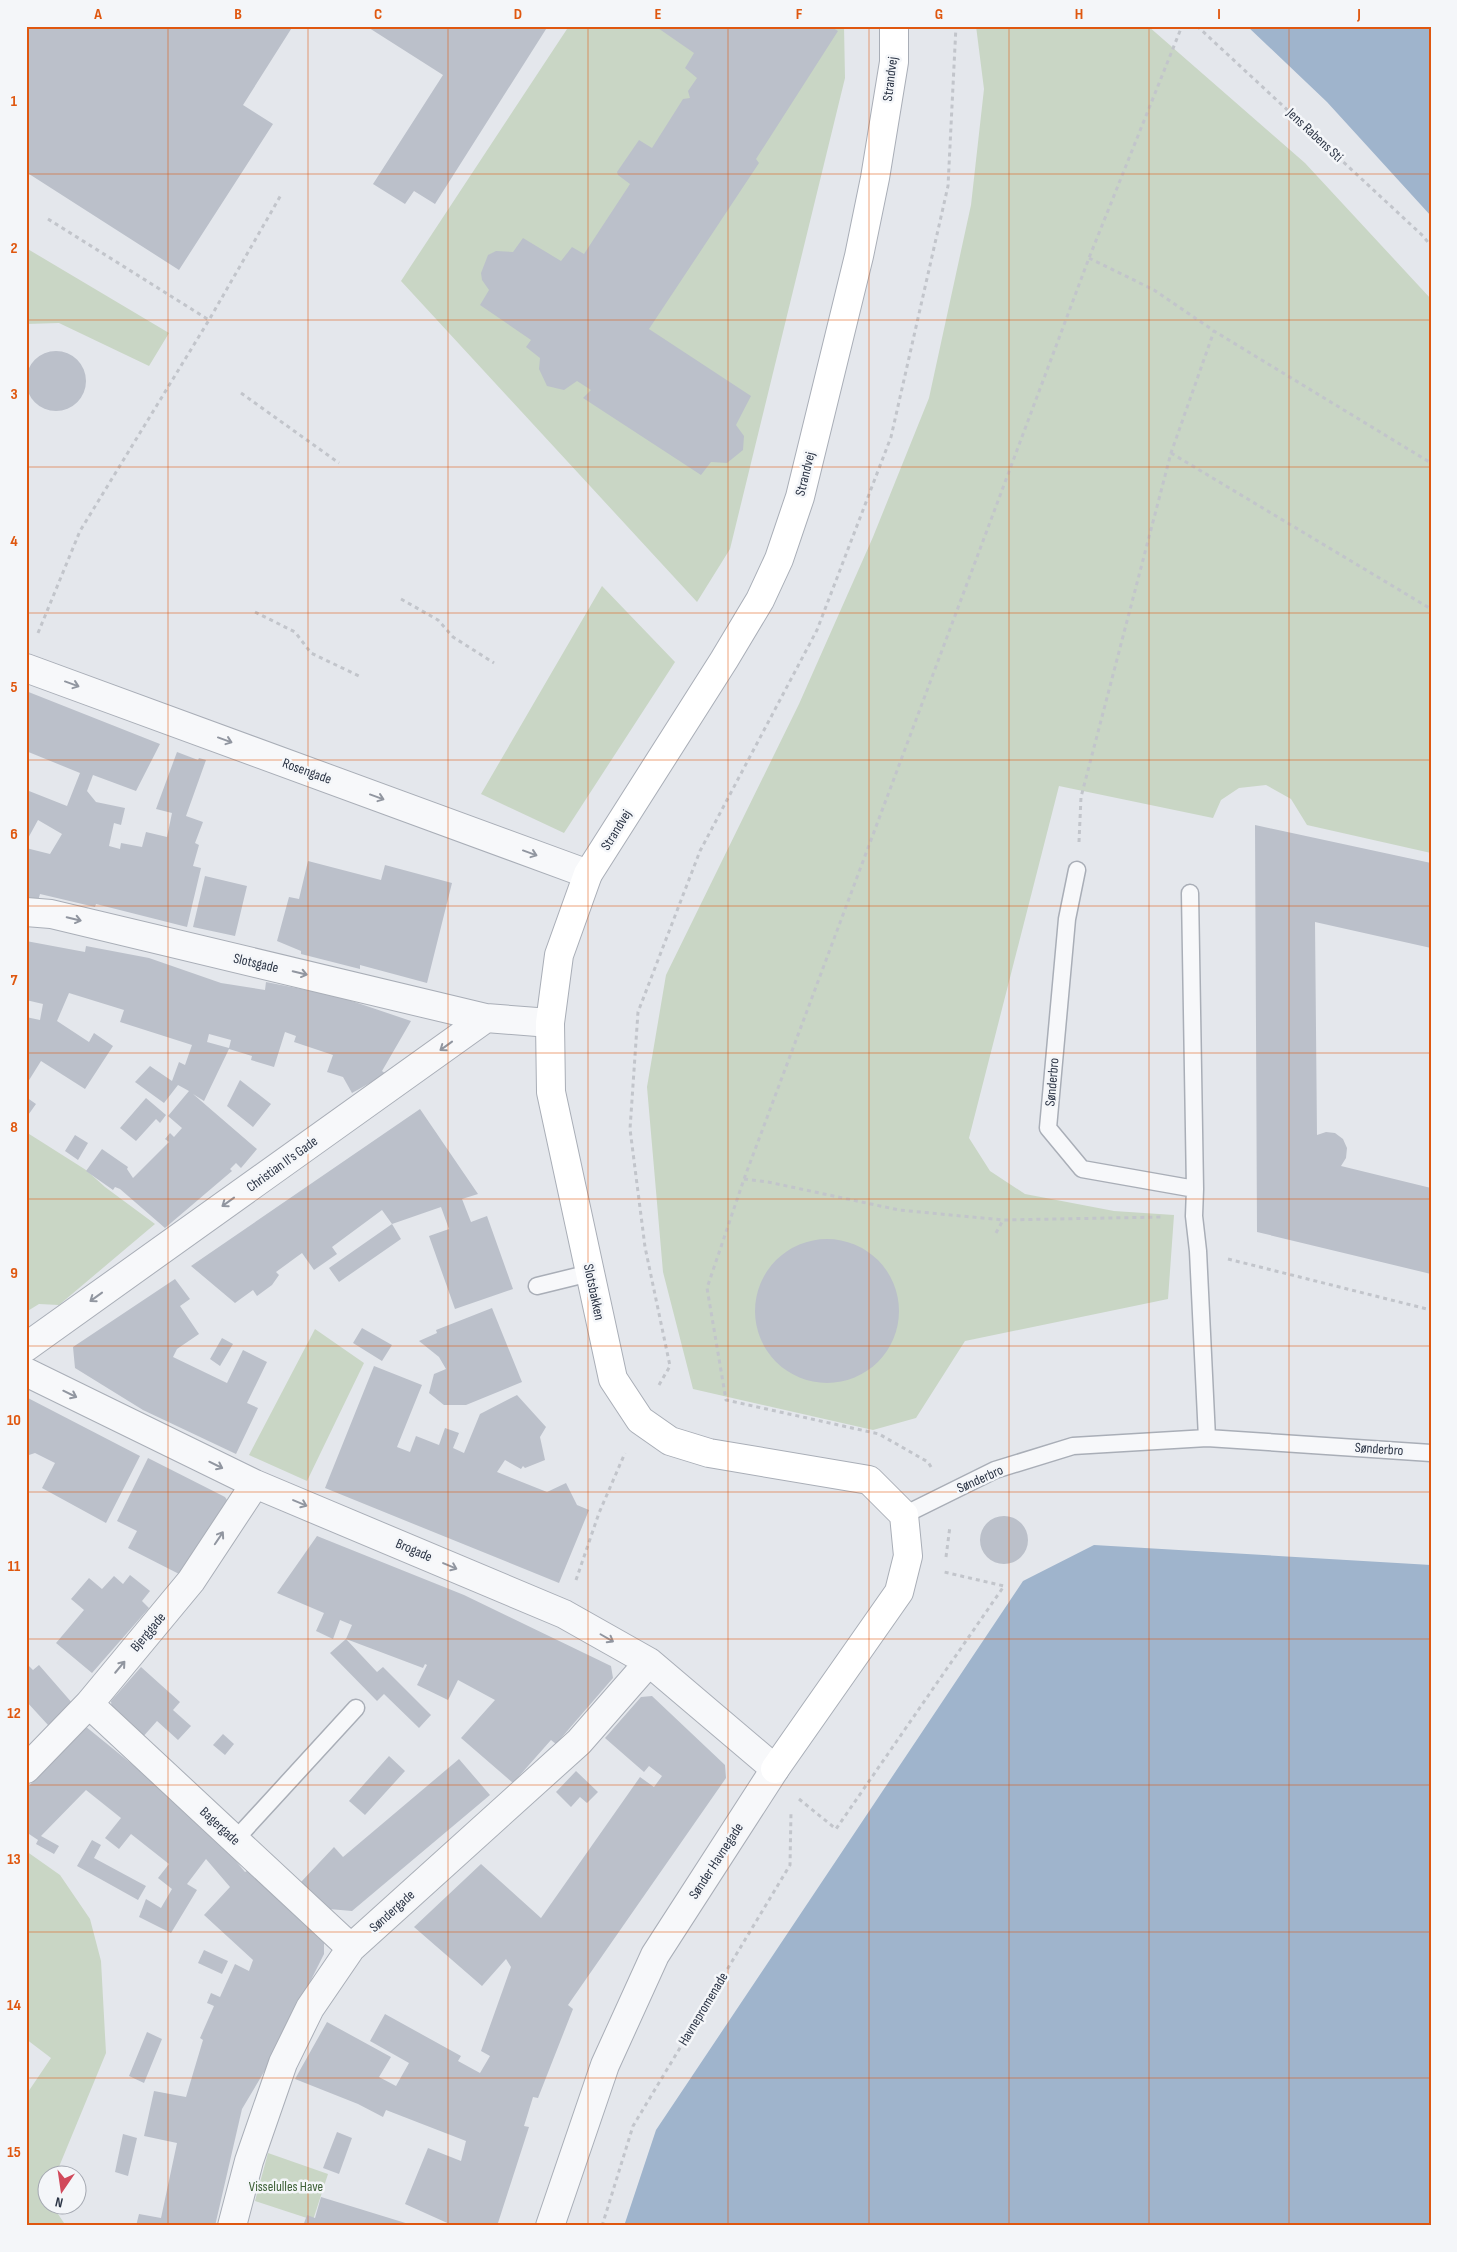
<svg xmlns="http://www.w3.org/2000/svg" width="1457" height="2252" font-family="'Sofia Sans Condensed',sans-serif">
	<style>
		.green { fill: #c9d6c5 }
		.water { fill: #9fb4cc }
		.building { fill: #bbc0ca; fill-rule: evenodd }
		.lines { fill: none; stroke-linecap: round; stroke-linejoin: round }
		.lane-casing { stroke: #a9aeb7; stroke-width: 19 }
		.street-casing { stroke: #a9aeb7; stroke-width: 30 }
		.secondary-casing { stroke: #a9aeb7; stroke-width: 30 }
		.path { stroke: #c2c5cb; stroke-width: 3; stroke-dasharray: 4 4; stroke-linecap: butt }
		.lane { stroke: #f7f8fa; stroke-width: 16 }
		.street { stroke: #f7f8fa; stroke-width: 28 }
		.secondary { stroke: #fff; stroke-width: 28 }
		.oneway { stroke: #9196a0 }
		.grid { fill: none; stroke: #df570f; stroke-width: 1; stroke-opacity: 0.55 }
		.labels { text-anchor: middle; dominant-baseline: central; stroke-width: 5; stroke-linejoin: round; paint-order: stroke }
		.street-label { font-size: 14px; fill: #2b3445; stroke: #f4f6f9 }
		.park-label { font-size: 14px; fill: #3f6138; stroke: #f4f6f9 }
		.neatline { fill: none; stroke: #df570f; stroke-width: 2 }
		.grid-label { font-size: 16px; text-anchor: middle; font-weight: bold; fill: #df570f }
	</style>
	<rect width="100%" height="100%" fill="#e4e7ec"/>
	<!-- green -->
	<path class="green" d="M569,26H844L845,78L730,549L697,602L401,281Z
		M976,26H1148L1305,163L1431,299V853L1307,825L1291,799L1266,785L1239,788L1221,800L1213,818L1059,786L969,1138L990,1171L1025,1194L1114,1211L1174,1215L1168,1299L965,1341L916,1418L873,1430L693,1389L663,1272L647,1087L666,975L799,704L873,537L929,398L971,205L984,89Z
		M26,248L169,333L149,366L59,323L26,324Z
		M602,586L675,662L564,833L481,794Z
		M26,1132L86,1170L105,1187L155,1224L59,1305L39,1304L26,1312Z
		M315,1329L364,1363L307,1481L249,1455Z
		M26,1851L60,1875L90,1919L101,1961L106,2053L56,2174H48V2204L52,2205L66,2226H26V2095L51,2058L26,2039Z
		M268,2153L328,2174L313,2220L255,2201Z"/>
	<!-- water -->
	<path class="water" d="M1247,26H1431V216L1327,102Z
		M1094,1545L1431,1565V2226H624L656,2130L1023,1581Z"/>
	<!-- building -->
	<path class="building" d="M26,26H293L243,105L273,124L179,270L26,172Z
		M366,26H548L435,204L414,191L405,204L373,184L443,75Z
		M655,26H830L838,31L756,159L759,163L649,329L751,396L736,425L744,436L743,450L727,463L711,462L701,475L583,398L591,390L577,381L564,390L547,386L539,369L540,358L526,347L531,340L480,305L489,290L482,280L481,273L488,255L496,251L513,252L523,238L561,261L572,247L584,254L630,184L618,175L617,172L639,140L652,148L683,99L690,98L688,91L697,78L685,68L694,53Z
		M26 381a30 30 0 1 1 60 0a30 30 0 1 1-60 0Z
		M26,691L160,744L136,791L93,775L87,791L96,802L125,808L121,825L114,823L109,846L120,849L121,843L142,847L146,832L167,837L172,813L156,809L177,752L198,760L199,758L206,760L186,816L203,822L195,843L199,845L193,866L201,868L187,927L96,904L95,907L40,894L38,901L26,898V848L50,854L62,834L38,820L26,842V799L29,791L67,806L80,773L26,751Z
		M1255,825L1431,863V948L1315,922L1317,1135L1326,1132L1335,1133L1343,1139L1347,1148L1346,1158L1341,1166L1431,1188V1274L1257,1232Z
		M308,861L381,880L385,865L452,883L427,983L360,965V969L301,954V951L277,941L289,897L299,899Z
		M205,876L247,886L235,936L193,927Z
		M26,941L85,952L86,946L149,958L221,983L265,990L266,982L337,996L411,1021L382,1071L386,1074L352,1093L343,1077L327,1072L333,1055L294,1042L296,1036L285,1032L274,1067L251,1060L252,1056L229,1049L204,1101L193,1094L257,1149L241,1168L236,1163L230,1169L232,1171L165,1228L120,1189L115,1187L113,1190L86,1171L102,1149L128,1167L127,1169L133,1178L169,1142L165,1139L170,1133L174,1137L182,1128L168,1116L189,1091L178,1085L164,1103L135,1082L150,1066L172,1081L179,1062L185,1065L192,1045L120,1022L124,1010L69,993L57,1021L89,1042L94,1033L113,1046L85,1089L41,1061L26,1085V1017L40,1020L43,1004L26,1000ZM209,1034L231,1040L229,1048L207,1042Z
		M240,1080L271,1104L253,1127L227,1106Z
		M26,1097L36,1104L26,1118Z
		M146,1098L166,1115L160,1123L156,1119L136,1141L120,1128Z
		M420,1109L478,1194L462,1199L471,1222L487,1216L513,1289L455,1309L429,1236L449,1229L441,1207L392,1224L382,1210L332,1247L337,1254L314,1270L302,1253L276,1272L279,1275L272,1285L257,1296L253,1290L235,1303L191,1266Z
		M75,1135L88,1143L78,1160L65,1151Z
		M392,1224L401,1239L339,1282L329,1268Z
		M755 1311a72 72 0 1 1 144 0a72 72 0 1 1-144 0Z
		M175,1279L190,1299L180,1306L199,1334L177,1349L173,1357L227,1383L243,1350L267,1362L247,1403L258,1408L236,1454L143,1410L75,1368L73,1347Z
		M492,1308L522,1382L466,1405H444L429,1393L434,1374L446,1369L439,1357L419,1341L437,1333L436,1330Z
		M362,1328L392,1345L382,1361L353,1343Z
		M222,1338L233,1344L220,1366L210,1359Z
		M374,1366L422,1385L397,1447L410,1452L416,1436L439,1445L445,1428L459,1433L453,1448L464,1453L480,1414L517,1395L546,1427L540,1437L545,1460L525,1468L523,1466L521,1469L505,1460L497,1472L547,1492L566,1483L577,1505L589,1510L559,1583L325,1488Z
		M26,1397L140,1456L106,1523L42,1488L55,1463L35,1453L26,1456Z
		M148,1458L225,1497L229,1503L183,1576L128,1548L137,1531L117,1521Z
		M980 1540a24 24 0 1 1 48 0a24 24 0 1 1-48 0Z
		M317,1536L464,1595L611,1666L613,1678L556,1744L551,1740L513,1783L461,1738L495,1700L458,1680L448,1700L417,1685L427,1665L425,1664L423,1668L346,1639L352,1625L340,1620L333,1639L316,1631L324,1613L277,1593Z
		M130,1575L150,1591L142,1601L149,1608L92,1673L56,1643L84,1610L71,1599L89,1578L102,1589L114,1576L123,1584Z
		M346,1639L377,1672L383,1667L431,1715L419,1728L384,1694L377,1701L330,1653Z
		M26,1663L33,1670L39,1665L73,1704L48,1725L26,1701Z
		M141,1667L180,1702L173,1710L191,1726L178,1740L157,1721L141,1739L112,1712L111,1701Z
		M652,1696L725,1765L726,1778L568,2005L573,2009L538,2098L533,2097L524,2126L529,2127L497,2226H454L405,2204L428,2148L461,2161L466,2141L386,2110L383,2117L358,2104L295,2079L327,2022L391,2057L379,2077L396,2086L409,2063L370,2041L385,2014L461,2056L458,2061L480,2073L490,2056L481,2051L511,1967L506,1959L482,1986L414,1927L481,1864L541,1918L640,1777L654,1787L662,1776L649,1766L644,1772L605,1738L641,1697Z
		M85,1726L224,1839L221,1843L245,1872L247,1871L324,1943V1954L270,2062L242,2109L215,2226H136L139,2214L161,2218L177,2143L144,2136L154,2091L186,2097L203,2040L200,2038L214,2006L207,2003L211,1993L220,1997L235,1964L249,1971L253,1960L204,1915L230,1887L206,1859L187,1884L197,1890L171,1933L139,1917L146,1899L161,1908L172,1889L158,1878L169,1864L131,1834L119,1849L105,1838L121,1818L86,1790L41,1836L59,1846L54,1854L36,1844L38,1840L26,1832V1789Z
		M223,1734L234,1744L225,1755L213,1745Z
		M389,1756L405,1771L365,1815L349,1801Z
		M459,1759L490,1795L352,1911L329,1909L301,1882L334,1847L343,1857Z
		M576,1771L598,1792L587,1803L580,1797L571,1807L556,1792Z
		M92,1840L101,1845L94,1858L146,1886L138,1900L77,1866Z
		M204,1950L228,1961L222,1974L198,1963Z
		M147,2032L162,2039L144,2083L129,2076Z
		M337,2132L352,2138L339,2174L323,2168Z
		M123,2134L137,2138L128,2176L115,2172Z
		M321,2197L412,2225V2226H303L307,2215L315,2218Z"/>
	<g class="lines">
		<defs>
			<path id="lane" d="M1077,870L1067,919L1048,1128L1082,1169L1195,1189
				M1190,893L1195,1189L1194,1216L1198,1251L1207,1438
				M537,1286L590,1273
				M904,1515L995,1470L1073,1446L1207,1438L1431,1453
				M235,1840L356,1708"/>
			<path id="street" d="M26,668L588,874
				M26,912L51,914L486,1018L550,1023
				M26,1347L486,1018
				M26,1372L255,1484L564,1614L649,1662L775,1769L655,1955L605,2065L550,2226
				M89,1704L351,1948
				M26,1769L89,1704L191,1581L255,1484
				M232,2226L249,2161L283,2063L310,2008L351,1948L579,1742L649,1662"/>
			<path id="secondary" d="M775,1769L899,1592L908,1556L904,1515L869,1480L709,1453L670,1441L640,1420L613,1379L551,1092L550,1023L559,955L588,874L724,660L760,600L779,559L800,497L859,256L875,178L894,62V26"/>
		</defs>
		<!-- lane casing -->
		<use href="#lane" class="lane-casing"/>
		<!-- street casing -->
		<use href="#street" class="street-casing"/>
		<!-- secondary casing -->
		<use href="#secondary" class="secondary-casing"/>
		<!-- path -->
		<path class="path" d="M1197,26L1423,236L1431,246
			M48,219L209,320
			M1089,258L1154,290L1214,331L1431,463
			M241,393L339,463
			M1171,453L1431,609
			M401,599L438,620L453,637L494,663
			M255,612L295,632L311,653L361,677
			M38,633L80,531L209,320L281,195
			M1079,842L1081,797L1171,453L1214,331
			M744,1179L768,1182L899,1210L1003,1220L1163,1217
			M996,1233L1003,1220
			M1228,1259L1431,1310
			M659,1385L670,1366L645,1247L630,1129L638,1012L700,851L817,630L891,437L948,186L956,26
			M931,1467L928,1462L879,1434L726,1400L707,1288L744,1179L1089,258L1182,26
			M946,1557L950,1526
			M576,1580L599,1513L625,1453
			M799,1799L836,1829L1004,1586L944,1572
			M280,2183L306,2189
			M602,2226L633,2126L790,1865L791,1812"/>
		<!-- lane -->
		<use href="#lane" class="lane"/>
		<!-- street -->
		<use href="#street" class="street"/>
		<!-- secondary -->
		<use href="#secondary" class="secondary"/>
	</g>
	<!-- one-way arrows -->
	<defs><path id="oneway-shaft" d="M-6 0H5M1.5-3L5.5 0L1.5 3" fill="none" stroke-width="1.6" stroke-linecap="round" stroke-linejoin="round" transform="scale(1.25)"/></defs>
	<g class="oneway">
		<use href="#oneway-shaft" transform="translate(72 684) rotate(20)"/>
		<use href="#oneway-shaft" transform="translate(225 740) rotate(20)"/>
		<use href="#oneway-shaft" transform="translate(377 797) rotate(20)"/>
		<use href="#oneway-shaft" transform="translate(530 853) rotate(20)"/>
		<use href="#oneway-shaft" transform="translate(74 919) rotate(13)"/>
		<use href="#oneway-shaft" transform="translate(300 973) rotate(13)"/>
		<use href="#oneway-shaft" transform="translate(446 1046) rotate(144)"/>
		<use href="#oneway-shaft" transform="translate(228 1202) rotate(144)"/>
		<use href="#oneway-shaft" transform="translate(96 1297) rotate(144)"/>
		<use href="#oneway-shaft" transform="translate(70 1394) rotate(26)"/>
		<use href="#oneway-shaft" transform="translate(216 1465) rotate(26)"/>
		<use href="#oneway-shaft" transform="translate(300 1503) rotate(23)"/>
		<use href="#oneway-shaft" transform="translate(219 1538) rotate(-56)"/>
		<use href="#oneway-shaft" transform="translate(450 1566) rotate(23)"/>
		<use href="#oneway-shaft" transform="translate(607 1638) rotate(30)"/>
		<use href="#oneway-shaft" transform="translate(120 1667) rotate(-50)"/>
	</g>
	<!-- grid -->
	<path class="grid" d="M168,26V2226M308,26V2226M448,26V2226M588,26V2226M728,26V2226M869,26V2226M1009,26V2226M1149,26V2226M1289,26V2226M26,174H1431M26,320H1431M26,467H1431M26,613H1431M26,760H1431M26,906H1431M26,1053H1431M26,1199H1431M26,1346H1431M26,1492H1431M26,1639H1431M26,1785H1431M26,1932H1431M26,2078H1431"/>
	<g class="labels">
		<!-- street labels -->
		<g class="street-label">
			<text transform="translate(890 79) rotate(-83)">Strandvej</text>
			<text transform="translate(1315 135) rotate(43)">Jens Rabens Sti</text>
			<text transform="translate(805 474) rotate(-76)">Strandvej</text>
			<text transform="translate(307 771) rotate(20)">Rosengade</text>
			<text transform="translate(616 830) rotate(-58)">Strandvej</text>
			<text transform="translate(256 963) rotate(13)">Slotsgade</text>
			<text transform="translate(1052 1082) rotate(-85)">Sønderbro</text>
			<text transform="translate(282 1164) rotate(-36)">Christian II's Gade</text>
			<text transform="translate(594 1292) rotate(78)">Slotsbakken</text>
			<text transform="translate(1379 1449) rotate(4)">Sønderbro</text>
			<text transform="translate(980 1479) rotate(-24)">Sønderbro</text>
			<text transform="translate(414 1550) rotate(23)">Brogade</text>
			<text transform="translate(148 1632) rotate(-50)">Bjerggade</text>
			<text transform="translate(220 1826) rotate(43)">Bagergade</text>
			<text transform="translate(716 1861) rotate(-57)">Sønder Havnegade</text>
			<text transform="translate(392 1911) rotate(-42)">Søndergade</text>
			<text transform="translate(703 2009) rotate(-59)">Havnepromenade</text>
		</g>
		<!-- park labels -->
		<g class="park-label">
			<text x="286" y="2186">Visselulles Have</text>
		</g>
	</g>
	<!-- border -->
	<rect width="1457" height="2252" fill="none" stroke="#f4f6f9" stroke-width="55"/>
	<!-- north arrow -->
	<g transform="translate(62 2190) rotate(193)"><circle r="24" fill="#f4f6f9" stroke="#a4a8b1"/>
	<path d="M0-4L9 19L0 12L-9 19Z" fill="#d1495b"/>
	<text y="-8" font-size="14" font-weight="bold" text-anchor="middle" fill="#2b3445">N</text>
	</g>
	<rect x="28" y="28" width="1402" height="2196" class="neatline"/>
	<g class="grid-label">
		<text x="98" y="19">A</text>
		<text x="238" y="19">B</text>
		<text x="378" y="19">C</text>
		<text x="518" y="19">D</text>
		<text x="658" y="19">E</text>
		<text x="799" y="19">F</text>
		<text x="939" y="19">G</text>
		<text x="1079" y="19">H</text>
		<text x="1219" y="19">I</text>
		<text x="1359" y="19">J</text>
		<text x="14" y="106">1</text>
		<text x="14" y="253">2</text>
		<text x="14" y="399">3</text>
		<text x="14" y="546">4</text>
		<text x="14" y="692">5</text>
		<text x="14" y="839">6</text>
		<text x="14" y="985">7</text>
		<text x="14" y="1132">8</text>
		<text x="14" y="1278">9</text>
		<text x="14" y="1425">10</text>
		<text x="14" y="1571">11</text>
		<text x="14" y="1718">12</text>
		<text x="14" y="1864">13</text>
		<text x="14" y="2010">14</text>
		<text x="14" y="2157">15</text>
	</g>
</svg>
